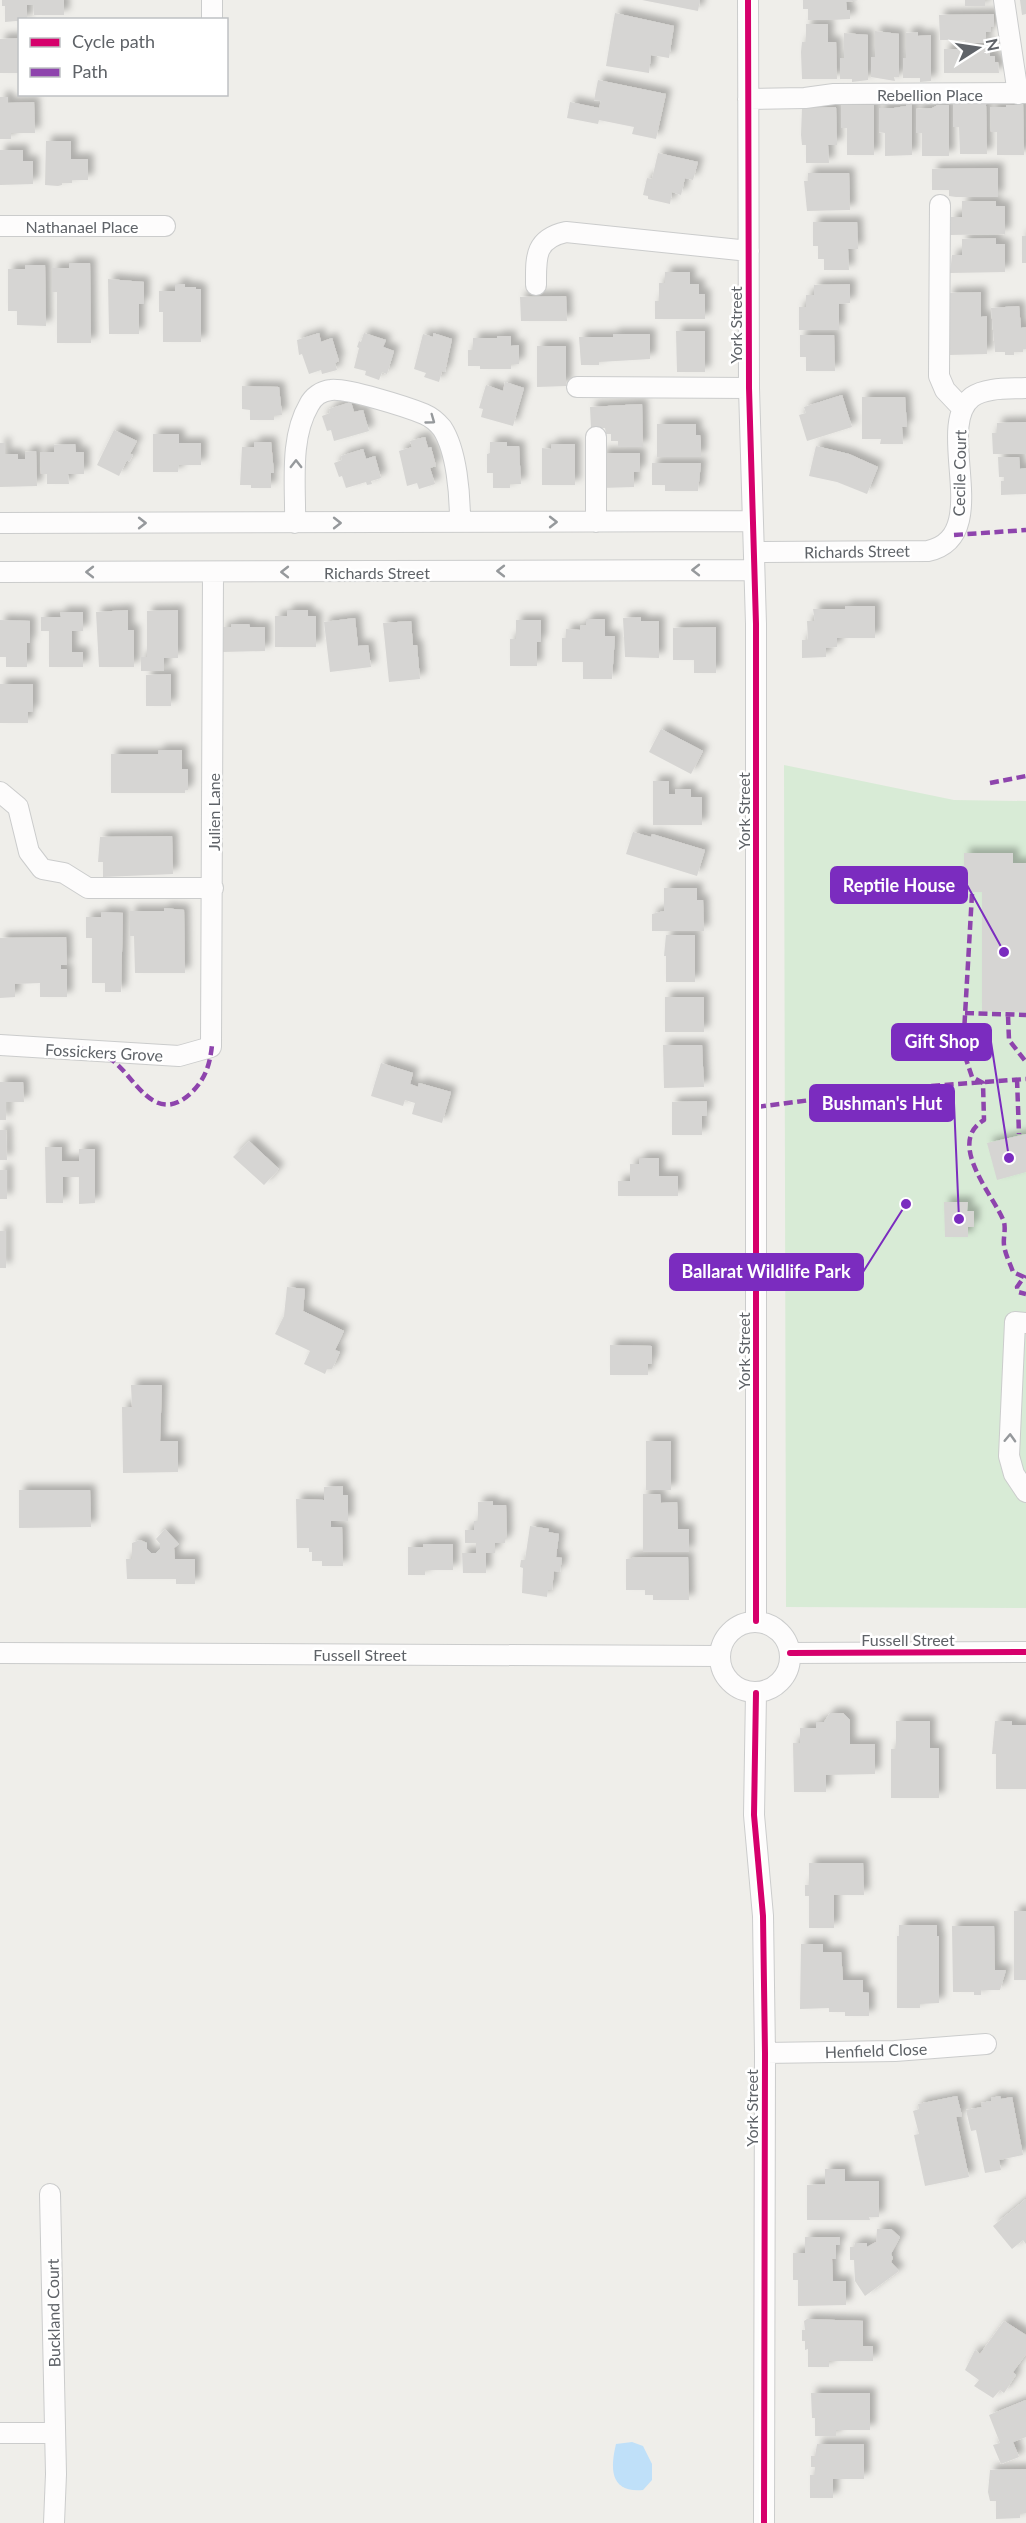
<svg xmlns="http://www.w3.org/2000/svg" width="1026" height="2523" font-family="Lato,sans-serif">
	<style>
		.green { fill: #d8ebd6 }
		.water { fill: #bfe0f9 }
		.building { fill: #d6d5d3; filter: url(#shadow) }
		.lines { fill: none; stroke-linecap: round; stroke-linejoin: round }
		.minor-casing { stroke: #cbcccc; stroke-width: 22 }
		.minor { stroke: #fdfcfc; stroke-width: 20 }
		.quiet { stroke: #8e44ad; stroke-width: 4.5; stroke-dasharray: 9 4.5; stroke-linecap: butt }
		.cycleway-casing { stroke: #fff; stroke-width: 10 }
		.cycleway { stroke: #d6006c; stroke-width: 6 }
		.oneway { stroke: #96999c }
		.labels { text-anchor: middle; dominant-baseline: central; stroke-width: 5; stroke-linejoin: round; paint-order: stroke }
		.street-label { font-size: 16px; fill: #5f6368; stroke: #fff }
		.leader { fill: none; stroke: #7b2cbf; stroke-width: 2 }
		.callout-dot { fill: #7b2cbf; stroke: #fff; stroke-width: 2 }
		.callout { fill: #7b2cbf; stroke: #7b2cbf; stroke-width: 2 }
		.callout-label { font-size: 18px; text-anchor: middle; font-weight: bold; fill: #fff }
	</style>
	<defs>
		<filter id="shadow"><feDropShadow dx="5.5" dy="-5.5" stdDeviation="3" flood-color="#0004"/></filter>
	</defs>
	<rect width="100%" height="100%" fill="#efeeea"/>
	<!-- green -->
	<path class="green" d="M784,765L954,800L1026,801V1608L786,1607Z"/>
	<!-- water -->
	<path class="water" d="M632,2442L643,2446L652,2464V2480L643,2490C610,2493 610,2469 616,2444Z"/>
	<!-- building -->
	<path class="building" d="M2,0H64V15H34L33,5H27V20L5,22V6H2Z
		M642,0H700L698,11Z
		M803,0H859L846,2L847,10H850V19L832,20H808V9H803Z
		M965,0H985V6H965Z
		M1020,0H1026V14L1022,15Z
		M615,13L674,26L669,58L651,55L649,73L606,66Z
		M994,14V27H991V32H986V43H965V40H940L939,15Z
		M806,24H828V42H836L837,79H802L801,52L802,42H806Z
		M875,31L899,34V77H894L895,81L871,77V57H875Z
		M918,32V36L931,35V81L920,82V78H903V58H906V33Z
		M844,33L868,35V80L852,82V79H840V58H844Z
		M20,38L19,73H0V39Z
		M969,45H990V56H995V62H998L999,73H944V49H969Z
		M598,80L666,94L656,139L632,134L634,127L599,120L598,124L567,118L570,102L599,108L601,101L594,100Z
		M0,97H8V103L34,102L35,133H11V139H0Z
		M1018,103H1023L1024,155H997V132H991L990,107H1006V105H1018Z
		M906,104H912V155L885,156V133L879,132V108H894L906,106Z
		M953,104H986L987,154H960L959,127H953Z
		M841,105H874V155H847V128H841Z
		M938,105H949V156H922V133H916V109L932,108Z
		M836,107L837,145H828L829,163H806V145H802L801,135L802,108Z
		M46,141H71V159H88V180H72V183H62V185L58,186L45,185Z
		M0,150H23V161H33V184L0,185Z
		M658,153L698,162L693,180L685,178L681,195L672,192L670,204L648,199V196L643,195L647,178L652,179Z
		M998,168V197H956L949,196V190H932V169Z
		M808,173H849L850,210L807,211L804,181H808Z
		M962,201H996V206H1005V234L950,235L951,217H962Z
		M813,222H857L858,249H848L849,270H824V259H818V246H813Z
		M1022,236H1026V263H1022Z
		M996,238V244H1005V272L950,273L952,255H962V239Z
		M69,263H90L91,343H57V292H52V268H69Z
		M25,265H45L46,326L17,325V311H8V269H25Z
		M665,272H690V284H699V294H705V319H655V301H659V283H665Z
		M108,279L144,282V304H139V334H109Z
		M175,284H185V287H196V289H201V342H163V312H159V291H175Z
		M850,284V303L839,304V330H799V307H806V295H814V285Z
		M981,292V317L987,316V354L949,355L948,293Z
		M566,296L567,321H521L520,297Z
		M1019,306L1021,328L1026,327V349H1023V352H1014V355H1005V352H995L991,308Z
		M676,331H705V372H677Z
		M319,333L321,342L332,338L339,361L335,363L337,370L322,374L321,370L309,374L302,354L299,355L297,340Z
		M364,333L386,340L383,347L394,351L387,374L382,372L379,380L365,375L366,371L354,368L359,348L357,347L359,341L361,342Z
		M433,333L452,339L445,372L442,371L439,382L424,377L426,373L414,369L423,334L433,337Z
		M613,334H650V359L599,362V365H581L579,337H613Z
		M800,335H834L835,371H806V357H800Z
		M497,336H511V346L519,345V364H511V369H480V366H468V350H473V338H497Z
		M537,346H566V386L537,387Z
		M505,382L524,388L513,426L481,417L483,409L479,408L486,385L503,391Z
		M242,386L279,387L282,415H274V420H250V410L242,409Z
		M842,395L852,427L807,441L799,415L806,413L804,407Z
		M862,397H905L907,427H902L903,444H880L881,439H862Z
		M351,402L354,412L363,410L369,431L334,441L331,430L327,431L322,416L330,413L329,409Z
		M642,404L643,447H618V441H611V434H606L605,428H591L590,407Z
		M1022,422H1026V454H993L992,433H997V423Z
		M657,424H696V435H700L701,441V457H657Z
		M114,430L137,441L130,454L133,455L129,462L127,460L119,476L97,465Z
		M153,434H179V443H201V465H179L178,472H153Z
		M425,437L428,448L431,447L436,466L430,468L435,484L419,489L417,483L407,486L399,451L412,447L410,441Z
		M254,442H271L274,473H271V488H251V485H240L242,447H254Z
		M490,442H507V446H519L521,484H510V488H493V473H487V454L490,453Z
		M0,443H5V454H18V459H25V452L36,451L37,486L0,487Z
		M75,444L76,452H84V474H68L69,484H47V474H41L40,452H54V445Z
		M551,444H575V485H542V448L551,449Z
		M816,446L849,454L878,467L867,494L837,482L809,476Z
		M363,449L366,459L375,456L381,478L371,481L372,484L367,485L366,482L346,488L342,476L339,477L334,463L342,460L341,456Z
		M601,453H640V472H634V487L601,488Z
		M998,457H1019L1020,469L1026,468V494L1001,495V481H1004V477H999Z
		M652,463H701L698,491H665V485H652Z
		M845,606H875V638H837V647L826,648V657L802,658V640H808L807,621H815L813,609H845Z
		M128,610V630H134V667H99L96,612Z
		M178,610V658H164V671H141V657H147V611Z
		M287,610H308V616H316V647H275V616H287Z
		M60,612H83V631H72V652H83V667H49V631H41V617H61Z
		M641,617V621H659V658L625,657L623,618Z
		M355,618L358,646L368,645L371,667L330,672L324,622Z
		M586,619H605V636H615L612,679H583V662H562V638H566V629L580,630V626L586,625Z
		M0,620L30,621V643H27V667H6V657H0Z
		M516,620H541V642H537V666H510V639H516Z
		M411,621L413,645H417L420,679L389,682L383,623Z
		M231,624H249L250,627H265V651L222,652V627H231Z
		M716,627V673H694V660H673V628Z
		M171,674V706H146V675Z
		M0,684H33V712H28V723H0Z
		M661,729L703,751L691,774L649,752Z
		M159,750H182V769H188V790H185V793H111V754H158Z
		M653,781H669V794H675V789H691V797H702V825H653Z
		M633,832L651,837L652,834L705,850L697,876L626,854Z
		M172,836L173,874L103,877V862H98L100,837Z
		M964,853H1013V863H1026V1012L982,1011V892H964Z
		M664,888H697V900H703L704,931H652V914L664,911Z
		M164,908L184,910L185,973H135L134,936H130V911H164Z
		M101,912L123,913L121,992H105V983H92V938H86V917H101Z
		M666,935H695V982H666V956H664Z
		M66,937L67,965H61V969H67V997H40V983L15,984V997L0,998V938Z
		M665,997H704V1032H665Z
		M663,1045H702L704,1087L664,1088Z
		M381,1063L413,1073L410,1084L418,1087L419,1083L451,1092L442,1123L412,1114L415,1103L405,1100L403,1106L371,1096Z
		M0,1082H23L24,1102H6V1120H0Z
		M707,1101V1116H702V1135H672V1102Z
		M0,1130H6L7,1160H0Z
		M1026,1134V1172L997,1180L987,1143Z
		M249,1141L279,1169L264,1185L233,1157Z
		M45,1147H62V1161H79V1149H95V1203L79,1204V1177H63V1203H46Z
		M639,1158H659V1176H678V1196H618V1181H630V1164H639Z
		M0,1170H7V1199H0Z
		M944,1202H968L967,1211H974V1227H968V1237H945Z
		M0,1231H6V1268H0Z
		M287,1287L305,1289L303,1311L344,1331L335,1350L340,1352L332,1369H327L325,1374L304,1364L310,1351L275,1334L284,1316Z
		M610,1345L652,1346V1364H648V1375H610Z
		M131,1385H162L160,1441H178V1472L123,1473L122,1407H132Z
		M646,1441H671V1490H646Z
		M343,1486V1495H348V1521H331V1527H342L343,1566H322V1561H312V1552H309V1548H297L296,1499L324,1500V1487Z
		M19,1490H90L91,1527L19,1528Z
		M643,1494H660L661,1503L677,1502L678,1529H689V1552H643Z
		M493,1501V1505H506L507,1538H505V1543H495V1553H486V1573H463L462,1553H476V1543H465V1530H474V1521H478V1502Z
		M530,1526L549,1529L548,1532L559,1534L556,1557L562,1558L560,1572L554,1571L552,1590H548L547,1597L522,1593L523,1568L520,1567L521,1560H525Z
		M165,1529L179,1544L174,1548L175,1559H195V1584H176V1579H127L126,1559H132V1543L140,1540L147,1543V1549L151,1553H156L160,1549V1544L156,1539Z
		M423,1544H453V1570H425V1575H408V1547H423Z
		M639,1557H688L689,1600H653V1595H645V1590H626V1559Z
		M830,1713H843L850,1720V1744H875V1774L826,1775V1792H794L793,1743H800V1728H816V1722H824Z
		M896,1721H930V1748H939V1798H891V1749H896Z
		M995,1721H1012V1725H1026V1789H996V1754H992Z
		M809,1863H863L864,1895H834V1928H809V1896H805V1885H809Z
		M1014,1911H1026V1980H1014Z
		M899,1925H937V1936H939V2003L920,2004V2008H897V1936H899Z
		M952,1926H994L995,1970H1006L1000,1990H981V1995H974V1992H953Z
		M801,1944H823V1952H841L843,1980H863V1992L869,1993V2016H845V2012H829V2008L800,2009Z
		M957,2096L962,2116L956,2117L969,2177L925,2186L914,2135L919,2134L913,2111L919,2109L918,2104Z
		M1000,2096L1001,2099L1012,2097L1023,2155L999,2160L1001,2170L985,2173L976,2130L971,2131L966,2110L982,2107L981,2103L991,2101V2098Z
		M825,2169H845V2181H879V2217H869L870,2220H807V2185L825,2184Z
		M1026,2199V2244L1023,2240L1012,2249L993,2226Z
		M877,2229H891L900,2237L891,2254L893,2258L891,2262L899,2271L865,2296L855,2281L854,2260H850V2247H854L855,2243H867V2247L876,2242Z
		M805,2237H840V2245H836V2259H832L833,2281H846V2305L798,2306V2280H793V2253H805Z
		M807,2319L863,2321V2346H873V2361H829V2367H808V2349L805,2350V2341H802V2330H805L804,2321Z
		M1004,2321L1026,2335V2354L1013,2372L1016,2375L1004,2393L1000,2390L993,2398L974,2386L979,2380L965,2370L975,2350L980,2354Z
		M811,2393H870V2430H836V2436H815V2418H812Z
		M1026,2400V2437L1013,2442L1019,2457L1001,2464L993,2445L1000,2443L989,2415Z
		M817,2444H864V2479H833V2498H810V2475H815V2467H811V2456H815Z
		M1026,2469V2513H1020V2518L996,2519V2501H990L988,2492L990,2470Z"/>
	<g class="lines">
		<defs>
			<path id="minor" d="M212,0V20
				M748,0L749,388L756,624V1621
				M1004,0L1018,94
				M748,99L805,98L834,94L1026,93
				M940,205L939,376L945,390L963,409
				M0,226H165
				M536,285C536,258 534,239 566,232L749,251
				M577,387L749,388
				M596,437V522
				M0,523L751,521
				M295,523C296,486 289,439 309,405C313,397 321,391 331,390C347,388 407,407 424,414C431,417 437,422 442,428C457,451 460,495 460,522
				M754,552L928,551C995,536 933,427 972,397C986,387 1010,389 1026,388
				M0,572L754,570
				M0,792L18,807L29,852L42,869L64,873L88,888H213
				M0,1045L179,1056L211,1047L213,572
				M1026,1323L1015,1322L1009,1456L1014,1474L1026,1492
				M720 1657a35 35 0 1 1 70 0a35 35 0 1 1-70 0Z
				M0,1653L719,1656
				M790,1653L1026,1652
				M756,1693L754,1815L763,1916L765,2053L764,2523
				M765,2053L895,2051L986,2044
				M50,2194L56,2474L54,2523
				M0,2433H55"/>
		</defs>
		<!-- minor casing -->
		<use href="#minor" class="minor-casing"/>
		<!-- minor -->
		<use href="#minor" class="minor"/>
		<!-- quiet -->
		<path class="quiet" d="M954,535L1026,530
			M990,783L1026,776
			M972,894L963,1050L972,1077L983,1083L984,1120C945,1143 995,1197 1004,1222C1006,1230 1003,1238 1004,1245C1005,1254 1010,1263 1013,1272L1024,1277L1017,1287L1018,1292L1026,1294
			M965,1013L1026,1015
			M1008,1016L1009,1040L1026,1062
			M82,1049C93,1051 103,1053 112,1060C135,1077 154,1126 190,1094C205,1080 210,1065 212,1045
			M1017,1079L1019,1134
			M757,1107L903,1088L1026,1079"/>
		<defs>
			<path id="cycleway" d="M748,0L749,388L756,624V1621
				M790,1653L1026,1652
				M756,1693L754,1815L763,1916L765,2053L764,2523"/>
		</defs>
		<!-- cycleway casing -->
		<use href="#cycleway" class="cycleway-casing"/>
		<!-- cycleway -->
		<use href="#cycleway" class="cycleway"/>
	</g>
	<!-- one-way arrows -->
	<defs><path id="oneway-chevron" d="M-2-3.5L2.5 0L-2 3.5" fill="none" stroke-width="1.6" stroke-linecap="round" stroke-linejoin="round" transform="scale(1.5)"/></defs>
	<g class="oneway">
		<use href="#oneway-chevron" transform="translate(431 420) rotate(36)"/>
		<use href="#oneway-chevron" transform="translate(296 464) rotate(-90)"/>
		<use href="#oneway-chevron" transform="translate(553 522)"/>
		<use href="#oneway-chevron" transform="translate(142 523)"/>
		<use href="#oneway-chevron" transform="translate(337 523)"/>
		<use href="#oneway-chevron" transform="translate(696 570) rotate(180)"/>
		<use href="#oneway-chevron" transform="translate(501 571) rotate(180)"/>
		<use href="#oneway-chevron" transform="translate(90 572) rotate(-180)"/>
		<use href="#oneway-chevron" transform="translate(285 572) rotate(180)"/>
		<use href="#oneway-chevron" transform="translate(1010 1438) rotate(-88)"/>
	</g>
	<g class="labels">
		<!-- street labels -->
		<g class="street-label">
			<text x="930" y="94">Rebellion Place</text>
			<text x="82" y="226">Nathanael Place</text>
			<text transform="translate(735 325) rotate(-90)">York Street</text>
			<text transform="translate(959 473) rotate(-89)">Cecile Court</text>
			<text transform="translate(857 551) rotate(-1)">Richards Street</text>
			<text x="377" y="572">Richards Street</text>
			<text transform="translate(743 811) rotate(-90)">York Street</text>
			<text transform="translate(213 812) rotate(-90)">Julien Lane</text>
			<text transform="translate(104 1052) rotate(3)">Fossickers Grove</text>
			<text transform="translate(743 1351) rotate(-90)">York Street</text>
			<text x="908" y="1639">Fussell Street</text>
			<text x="360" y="1654">Fussell Street</text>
			<text transform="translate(876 2050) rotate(-2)">Henfield Close</text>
			<text transform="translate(751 2108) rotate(-90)">York Street</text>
			<text transform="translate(53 2313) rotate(-91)">Buckland Court</text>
		</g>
	</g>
	<!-- callouts -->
	<path class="leader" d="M1004 952L967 885M1009 1158L991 1042M959 1219L954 1103M906 1204L863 1272"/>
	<g class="callout-dot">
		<circle cx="1004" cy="952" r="6"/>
		<circle cx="1009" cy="1158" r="6"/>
		<circle cx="959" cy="1219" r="6"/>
		<circle cx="906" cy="1204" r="6"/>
	</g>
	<g class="callout">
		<rect x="831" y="867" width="136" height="36" rx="6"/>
		<rect x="892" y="1024" width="99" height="36" rx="6"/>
		<rect x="810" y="1085" width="144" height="36" rx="6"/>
		<rect x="670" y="1254" width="193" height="36" rx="6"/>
	</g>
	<g class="callout-label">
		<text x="899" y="892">Reptile House</text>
		<text x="942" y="1048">Gift Shop</text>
		<text x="882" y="1110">Bushman's Hut</text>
		<text x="766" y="1278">Ballarat Wildlife Park</text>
	</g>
	<!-- legend -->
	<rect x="18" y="18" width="210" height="78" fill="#ffffff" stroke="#bfc1c3" stroke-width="1.5"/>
	<rect x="30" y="38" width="30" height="9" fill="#d6006c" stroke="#bfc1c3" stroke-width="1.5"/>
	<text x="72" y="48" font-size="18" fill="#5f6368">Cycle path</text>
	<rect x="30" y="68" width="30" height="9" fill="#8e44ad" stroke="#bfc1c3" stroke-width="1.5"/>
	<text x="72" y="78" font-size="18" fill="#5f6368">Path</text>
	<!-- north arrow -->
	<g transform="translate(978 48) rotate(78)" stroke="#ffffff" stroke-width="4.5" paint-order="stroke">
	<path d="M0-4.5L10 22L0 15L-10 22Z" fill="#5f6368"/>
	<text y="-9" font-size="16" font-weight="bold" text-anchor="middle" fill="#5f6368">N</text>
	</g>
</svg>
